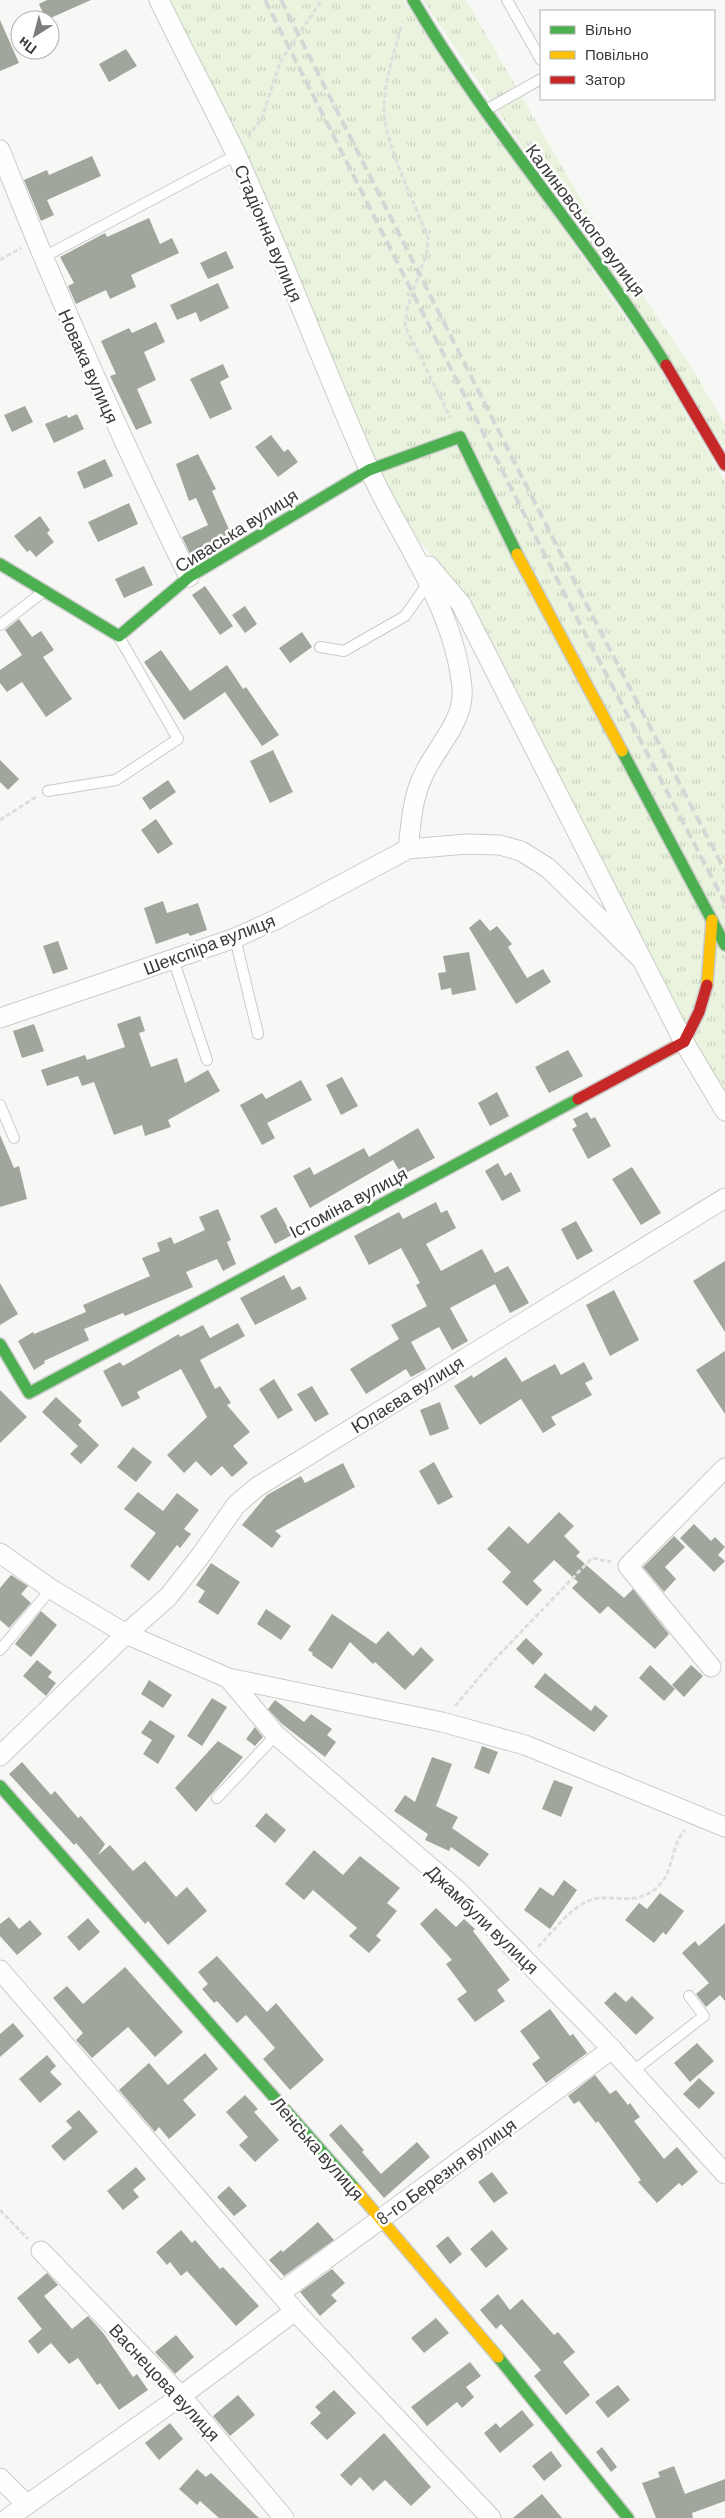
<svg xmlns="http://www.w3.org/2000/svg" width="725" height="2518" font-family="Barlow,sans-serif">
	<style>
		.grass { fill: url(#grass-tufts) }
		.building { fill: #a1a69c }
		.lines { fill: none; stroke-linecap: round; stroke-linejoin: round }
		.lane-casing { stroke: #cacbc9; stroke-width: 12 }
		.street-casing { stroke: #cacbc9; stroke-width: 21 }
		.fast-casing { stroke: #cacbc9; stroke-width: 14 }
		.slow-casing { stroke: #cacbc9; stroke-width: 14 }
		.jam-casing { stroke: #cacbc9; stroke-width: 14 }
		.path { stroke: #dededc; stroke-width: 3; stroke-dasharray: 5 2.5; stroke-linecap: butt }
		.lane { stroke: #fefefe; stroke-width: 10 }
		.street { stroke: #fefefe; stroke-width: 19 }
		.fast { stroke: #4caf50; stroke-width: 11 }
		.slow { stroke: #ffc107; stroke-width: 11 }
		.jam { stroke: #c62828; stroke-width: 11 }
		.rail { stroke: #d5d6d5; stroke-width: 4; stroke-dasharray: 10 5; stroke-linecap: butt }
		.labels { text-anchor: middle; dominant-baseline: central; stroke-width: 5; stroke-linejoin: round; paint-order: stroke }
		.street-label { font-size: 18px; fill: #3b3c3a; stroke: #fff }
	</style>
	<defs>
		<pattern id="grass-tufts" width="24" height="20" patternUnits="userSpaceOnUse" patternTransform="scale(1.25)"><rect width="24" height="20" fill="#e9f3de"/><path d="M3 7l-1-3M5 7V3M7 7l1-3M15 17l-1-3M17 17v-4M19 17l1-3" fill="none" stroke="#c9d1bf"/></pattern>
	</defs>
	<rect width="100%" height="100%" fill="#f7f8f6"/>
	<!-- grass -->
	<path class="grass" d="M170,0H403L653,357L725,482V1094L692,1039L469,598L413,534L375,464Z
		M423,0H466L602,236L692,368L725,425V448Z"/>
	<!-- building -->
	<path class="building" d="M47,0H91L46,20L39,4Z
		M0,20L19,63L0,71Z
		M126,49L137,66L109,82L99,64Z
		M92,156L101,176L47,200L54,215L41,221L24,180L47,170L49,175Z
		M149,218L160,244L172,238L179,253L131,275L136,287L110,299L106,290L76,304L68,286L74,283L60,257L105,233L107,237Z
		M226,251L234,268L208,279L200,263Z
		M218,283L229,308L200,322L196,312L177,320L170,305Z
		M156,322L165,342L144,352L156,380L137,389L152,423L136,430L110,376L116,374L101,341L129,328L132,333Z
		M223,364L229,377L220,382L232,409L210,419L190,379Z
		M25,406L33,422L12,432L4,415Z
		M77,414L84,429L54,443L45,424L67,415L68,418Z
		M271,435L284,452L288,449L298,462L278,477L255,447Z
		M198,454L216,489L212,491L231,534L191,556L182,537L208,525L196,498L189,501L176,464Z
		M105,459L113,476L84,489L77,472Z
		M129,503L138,524L98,542L88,522Z
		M40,516L50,530L47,533L54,542L36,557L30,550L27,552L14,536Z
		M144,566L153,585L124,598L115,579Z
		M205,586L233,626L220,635L192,595Z
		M245,606L257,624L245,633L232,615Z
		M19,619L32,637L41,631L54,650L43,657L72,699L46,717L22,682L7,692L0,683V670L22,655L5,630Z
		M302,632L312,647L290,663L279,648Z
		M161,650L190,691L227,665L243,689L246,687L279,735L262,746L225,692L184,720L144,662Z
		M273,750L293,792L270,803L250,761Z
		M0,760L19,779L8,790L0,782Z
		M168,780L176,792L150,810L142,798Z
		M156,819L173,844L158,854L141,830Z
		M163,901L167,913L198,903L207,930L190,936L188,933L156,944L144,908Z
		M480,919L490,931L497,926L512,944L508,947L527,978L543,969L551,982L516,1004L469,928Z
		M58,941L68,969L53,974L43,946Z
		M469,952L476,990L452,995L451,988L441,990L438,973L446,972L443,956Z
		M140,1016L145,1031L139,1033L151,1067L177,1058L185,1083L208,1070L220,1091L168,1120L171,1127L145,1136L142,1125L114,1135L94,1082L82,1086L78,1076L47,1086L41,1070L85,1055L87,1060L125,1047L117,1024Z
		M34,1024L44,1051L22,1058L13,1031Z
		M568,1050L583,1076L549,1093L535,1067Z
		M342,1077L358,1106L341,1115L326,1085Z
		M301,1080L312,1100L267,1123L275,1138L262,1145L240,1105L262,1093L266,1099Z
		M497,1092L509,1116L490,1126L478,1103Z
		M587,1112L591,1119L595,1117L611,1146L588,1159L572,1129L577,1126L573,1119Z
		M418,1128L435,1158L402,1175L393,1160L310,1208L293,1176L310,1167L314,1175L364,1148L369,1157Z
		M0,1135L14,1168L19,1166L27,1199L0,1207Z
		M498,1163L505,1176L511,1172L521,1191L502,1201L485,1171Z
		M632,1167L661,1213L641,1225L612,1179Z
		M436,1202L441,1213L447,1210L456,1228L426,1244L441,1271L482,1249L495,1273L508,1266L529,1303L510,1313L495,1284L450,1308L468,1341L452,1350L439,1327L411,1342L426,1369L411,1377L406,1369L366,1394L350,1369L399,1339L391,1325L427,1306L416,1285L420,1283L401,1248L369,1265L354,1236L399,1212L403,1219Z
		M276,1207L292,1235L275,1244L260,1216Z
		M218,1209L231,1240L227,1242L236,1264L223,1271L217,1259L186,1272L193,1287L125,1316L123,1313L84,1329L89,1340L44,1361L45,1363L34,1370L18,1341L33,1332L34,1334L86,1312L83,1305L150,1276L142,1258L160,1251L157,1243L171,1237L174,1244L205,1230L199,1217Z
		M576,1221L593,1251L577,1260L561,1229Z
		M725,1261V1332L693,1281Z
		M284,1275L292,1290L300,1286L307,1299L255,1325L240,1298Z
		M0,1283L18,1314L0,1325Z
		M614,1290L639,1340L610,1356L586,1305Z
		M238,1323L245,1336L200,1360L215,1389L220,1386L231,1403L227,1405L250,1432L233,1446L248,1463L232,1477L222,1466L211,1476L196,1461L184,1473L167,1455L207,1417L181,1369L137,1392L140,1398L122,1407L103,1371L120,1362L123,1366L179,1334L180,1337L203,1325L210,1338Z
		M725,1351V1414L696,1370Z
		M506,1357L522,1382L555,1364L561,1375L584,1362L593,1379L585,1383L592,1395L551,1417L556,1425L543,1433L521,1399L480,1425L454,1386L472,1375L473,1378Z
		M274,1379L293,1410L278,1419L259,1389Z
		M312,1386L329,1414L315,1422L297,1394Z
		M0,1390L27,1417L0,1443Z
		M56,1397L82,1421L78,1425L99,1445L81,1464L70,1454L78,1446L42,1412Z
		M440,1402L449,1429L430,1436L420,1410Z
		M133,1447L152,1462L136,1482L117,1467Z
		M434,1462L453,1497L438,1505L419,1471Z
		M343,1463L355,1487L275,1531L281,1536L272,1548L242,1525L267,1495L301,1476L305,1483Z
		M138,1492L163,1511L177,1493L199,1510L184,1529L191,1534L180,1548L177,1545L149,1581L130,1566L156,1533L124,1509Z
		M559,1512L574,1526L564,1536L580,1552L576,1556L624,1598L633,1589L669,1634L655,1649L608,1606L600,1614L572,1588L578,1582L554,1560L533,1581L542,1590L527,1606L502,1582L511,1572L487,1549L509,1526L528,1544Z
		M694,1524L711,1541L715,1537L725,1547L718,1555L725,1561L714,1572L680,1538Z
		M674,1536L685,1547L665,1567L676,1579L664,1592L643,1567Z
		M211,1563L240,1582L218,1615L198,1602L205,1591L196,1585Z
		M11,1575L28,1586L21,1594L31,1603L9,1628L0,1620V1588Z
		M266,1609L291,1626L281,1640L257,1624Z
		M41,1611L57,1625L31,1657L15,1644Z
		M332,1614L376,1644L388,1631L413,1656L421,1647L434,1660L405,1690L375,1662L373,1664L350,1642L332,1669L312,1655L313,1653L308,1650Z
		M526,1638L543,1654L533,1665L516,1649Z
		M37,1660L52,1672L48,1677L56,1683L46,1696L23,1676Z
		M650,1665L675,1689L664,1701L639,1678Z
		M691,1665L703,1676L684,1697L672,1685Z
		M545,1673L591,1711L595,1705L608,1716L594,1732L534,1687Z
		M149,1680L172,1695L163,1708L141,1694Z
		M212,1698L227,1707L202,1746L187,1736Z
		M275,1700L304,1722L311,1714L332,1729L327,1735L336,1742L325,1757L282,1724L268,1709Z
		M150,1720L175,1736L158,1764L143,1754L152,1740L141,1733Z
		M255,1727L263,1737L255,1746L246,1739Z
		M218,1741L243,1757L196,1812L175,1788Z
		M482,1746L498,1752L489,1774L474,1768Z
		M432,1757L452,1764L436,1806L458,1817L452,1828L489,1854L479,1867L451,1847L449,1851L425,1840L428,1834L394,1811L405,1795L415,1802Z
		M22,1762L51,1795L55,1791L78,1818L81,1816L105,1844L98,1855L110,1845L133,1871L145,1861L176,1897L187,1887L207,1911L168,1945L148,1921L145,1924L76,1843L74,1845L9,1774Z
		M554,1780L573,1787L561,1817L542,1809Z
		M266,1813L286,1830L275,1843L255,1826Z
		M314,1850L343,1875L360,1856L400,1888L387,1903L397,1911L376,1936L381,1940L369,1953L349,1936L357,1928L313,1890L304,1900L285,1884Z
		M564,1880L577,1890L550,1929L524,1910L540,1887L553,1896Z
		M660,1893L684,1911L666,1935L663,1932L654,1943L625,1920L639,1903L647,1909Z
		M436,1908L456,1927L464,1919L475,1929L473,1931L510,1980L497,1990L505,2001L475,2022L457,1999L467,1992L446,1964L452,1960L420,1924Z
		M9,1917L19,1929L30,1920L42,1934L17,1955L0,1936V1924Z
		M88,1918L100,1932L79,1951L67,1937Z
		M725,1923V2001L720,1995L706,2007L696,1994L709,1983L682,1953L695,1941L699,1946Z
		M217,1956L267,2012L276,2003L324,2060L290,2090L263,2059L275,2048L246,2015L237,2023L217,2001L214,2003L202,1989L208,1984L198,1972Z
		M125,1967L183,2032L155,2057L128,2027L92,2058L76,2040L83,2033L53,1998L67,1986L83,2004Z
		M615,1992L626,2002L632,1996L654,2018L636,2035L604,2003Z
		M550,2009L570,2036L573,2034L587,2053L546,2083L532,2064L540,2058L520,2031Z
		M13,2023L24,2036L0,2057V2034Z
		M697,2043L714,2061L690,2082L674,2063Z
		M205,2053L218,2069L183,2100L196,2115L169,2139L159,2127L155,2132L119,2090L149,2063L168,2085Z
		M47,2055L56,2066L50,2072L62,2084L40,2103L19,2079Z
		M595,2075L610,2094L616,2090L628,2105L630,2103L640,2117L634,2121L664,2159L677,2147L698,2172L682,2186L679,2183L657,2203L638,2182L641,2180L598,2121L596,2123L579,2101L574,2104L568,2096Z
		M699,2078L715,2093L699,2109L683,2094Z
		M245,2095L258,2109L254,2112L279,2140L255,2162L239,2145L248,2137L226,2112Z
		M79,2110L98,2132L64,2161L51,2146L72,2128L66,2121Z
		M341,2124L364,2150L362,2152L381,2174L417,2142L430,2157L384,2198L329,2135Z
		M136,2167L146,2179L133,2190L139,2197L123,2210L107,2191Z
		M492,2172L508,2193L494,2203L478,2182Z
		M229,2186L247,2206L234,2216L217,2197Z
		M318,2222L334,2240L284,2276L269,2260L281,2250L283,2252Z
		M181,2230L192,2243L195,2240L220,2269L223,2267L259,2306L236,2326L187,2271L181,2276L170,2262L167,2265L156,2252Z
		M492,2230L508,2249L486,2268L470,2249Z
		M448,2236L462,2254L450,2264L436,2246Z
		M332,2269L345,2283L331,2295L337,2301L320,2316L300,2292Z
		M47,2273L58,2285L44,2296L72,2329L88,2316L104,2334L133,2377L137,2374L148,2390L119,2410L100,2383L97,2385L78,2358L69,2364L51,2343L38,2354L28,2341L42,2329L17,2298Z
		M498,2294L510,2310L522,2299L554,2335L558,2332L575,2352L563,2362L590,2395L566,2415L534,2376L541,2370L501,2324L496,2329L480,2310Z
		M436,2318L449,2333L424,2353L411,2338Z
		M176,2335L194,2357L175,2374L155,2352Z
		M470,2362L481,2376L466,2387L474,2397L462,2408L457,2402L427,2426L411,2407Z
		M618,2385L630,2400L608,2418L595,2402Z
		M334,2390L356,2413L327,2440L310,2423L321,2413L315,2407Z
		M238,2395L255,2415L230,2436L213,2416Z
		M522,2410L534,2425L500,2453L484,2433L496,2423L500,2428Z
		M170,2423L183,2439L159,2460L145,2443Z
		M384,2433L431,2487L411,2506L385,2480L373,2491L360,2477L351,2486L340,2475Z
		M602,2447L617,2467L611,2472L596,2452Z
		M551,2451L562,2466L544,2481L532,2466Z
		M674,2466L685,2494L725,2479V2501L692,2513L693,2518H656L642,2483L660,2477L658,2472Z
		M197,2469L206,2477L211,2473L259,2518H219L200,2501L197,2505L179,2489Z
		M542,2494L562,2518H513Z"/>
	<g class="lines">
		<defs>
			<path id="lane" d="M507,0L541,60
				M486,110L541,79
				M42,258L236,155
				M0,625L43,592
				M320,647L344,651L405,616L429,582
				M48,791L116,780L178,739L119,637
				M235,938L258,1034
				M173,959L207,1060
				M0,1105L14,1138
				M0,1650L51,1589
				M217,1798L276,1735
				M632,2072L704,2016L689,1996"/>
			<path id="street" d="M159,0C184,52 211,102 236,154C283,257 322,364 368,467C401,540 454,606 462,688C465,722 435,748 423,776C412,799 411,824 408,849
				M0,150C57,295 120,437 189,577
				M429,566L461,604L684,1042L725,1111
				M0,1018L235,938L275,920L408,849L467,844L500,845L521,851L548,868L641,959
				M0,1553L51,1589L126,1634L228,1678L442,1722L525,1745L725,1827
				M711,1667L628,1566L725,1468
				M228,1678L276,1735L457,1890L612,2049L725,2174
				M0,1756L126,1634L168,1597L201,1555L236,1505L257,1487L725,1198
				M0,1970L295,2311L491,2518
				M41,2251L181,2396L284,2518
				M280,2293L612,2049
				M0,2478L27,2505
				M8,2518L181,2396L295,2311"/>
			<path id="fast" d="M413,0C488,128 588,239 666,365
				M0,564L119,636L189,577L369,470L460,437L517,554
				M622,751L725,945
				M0,1344L29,1393L578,1099
				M0,1786L355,2189
				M498,2357L628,2518"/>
			<path id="slow" d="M517,554L622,751
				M707,985L712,920
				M355,2189L498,2357"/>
			<path id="jam" d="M666,365L725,465
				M578,1099L684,1042L699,1012L707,985"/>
		</defs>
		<!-- lane casing -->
		<use href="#lane" class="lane-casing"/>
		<!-- street casing -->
		<use href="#street" class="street-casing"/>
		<!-- fast casing -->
		<use href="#fast" class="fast-casing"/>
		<!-- slow casing -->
		<use href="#slow" class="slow-casing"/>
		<!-- jam casing -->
		<use href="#jam" class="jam-casing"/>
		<!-- path -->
		<path class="path" d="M401,27C394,54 384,82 384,110C384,142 416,206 428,238L427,252L408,305L405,326L450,417
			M248,137L262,118L280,62L322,0
			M0,260L21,248
			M0,820L36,797
			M455,1706L495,1659L592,1558L611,1562
			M538,1947C551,1934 571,1907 588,1901C610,1892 631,1907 654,1890C675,1875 669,1847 685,1830
			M0,2210L28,2239"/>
		<!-- lane -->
		<use href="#lane" class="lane"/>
		<!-- street -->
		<use href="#street" class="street"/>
		<!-- fast -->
		<use href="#fast" class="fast"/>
		<!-- slow -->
		<use href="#slow" class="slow"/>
		<!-- jam -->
		<use href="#jam" class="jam"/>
		<!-- rail -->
		<path class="rail" d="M265,0L566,597L725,903
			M281,0L579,590L725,871"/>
	</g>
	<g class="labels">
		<!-- street labels -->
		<g class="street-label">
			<text transform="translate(586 220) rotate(53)">Калиновського вулиця</text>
			<text transform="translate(269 233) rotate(67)">Стадіонна вулиця</text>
			<text transform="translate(89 366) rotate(66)">Новака вулиця</text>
			<text transform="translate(236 530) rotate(-32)">Сиваська вулиця</text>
			<text transform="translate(209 944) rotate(-21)">Шекспіра вулиця</text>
			<text transform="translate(348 1202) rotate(-28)">Істоміна вулиця</text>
			<text transform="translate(407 1394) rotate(-32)">Юлаєва вулиця</text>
			<text transform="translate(483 1919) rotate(44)">Джамбули вулиця</text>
			<text transform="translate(318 2148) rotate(49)">Ленська вулиця</text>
			<text transform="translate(446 2171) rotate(-36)">8-го Березня вулиця</text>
			<text transform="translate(165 2382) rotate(47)">Васнецова вулиця</text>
		</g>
	</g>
	<!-- legend -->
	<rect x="540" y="10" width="175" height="90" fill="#ffffff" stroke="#b1b1b0"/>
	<rect x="550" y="26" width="25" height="8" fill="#4caf50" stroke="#b1b1b0"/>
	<text x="585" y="35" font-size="15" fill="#3b3c3a">Вільно</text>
	<rect x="550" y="51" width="25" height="8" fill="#ffc107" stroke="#b1b1b0"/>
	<text x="585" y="60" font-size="15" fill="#3b3c3a">Повільно</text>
	<rect x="550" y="76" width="25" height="8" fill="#c62828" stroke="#b1b1b0"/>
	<text x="585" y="85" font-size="15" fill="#3b3c3a">Затор</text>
	<!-- north arrow -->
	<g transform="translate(35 35) rotate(216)"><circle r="24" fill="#ffffff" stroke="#b1b1b0"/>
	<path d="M0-4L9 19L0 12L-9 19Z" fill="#7d7e7c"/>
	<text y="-8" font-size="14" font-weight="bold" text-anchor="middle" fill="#3b3c3a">Пн</text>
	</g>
</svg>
